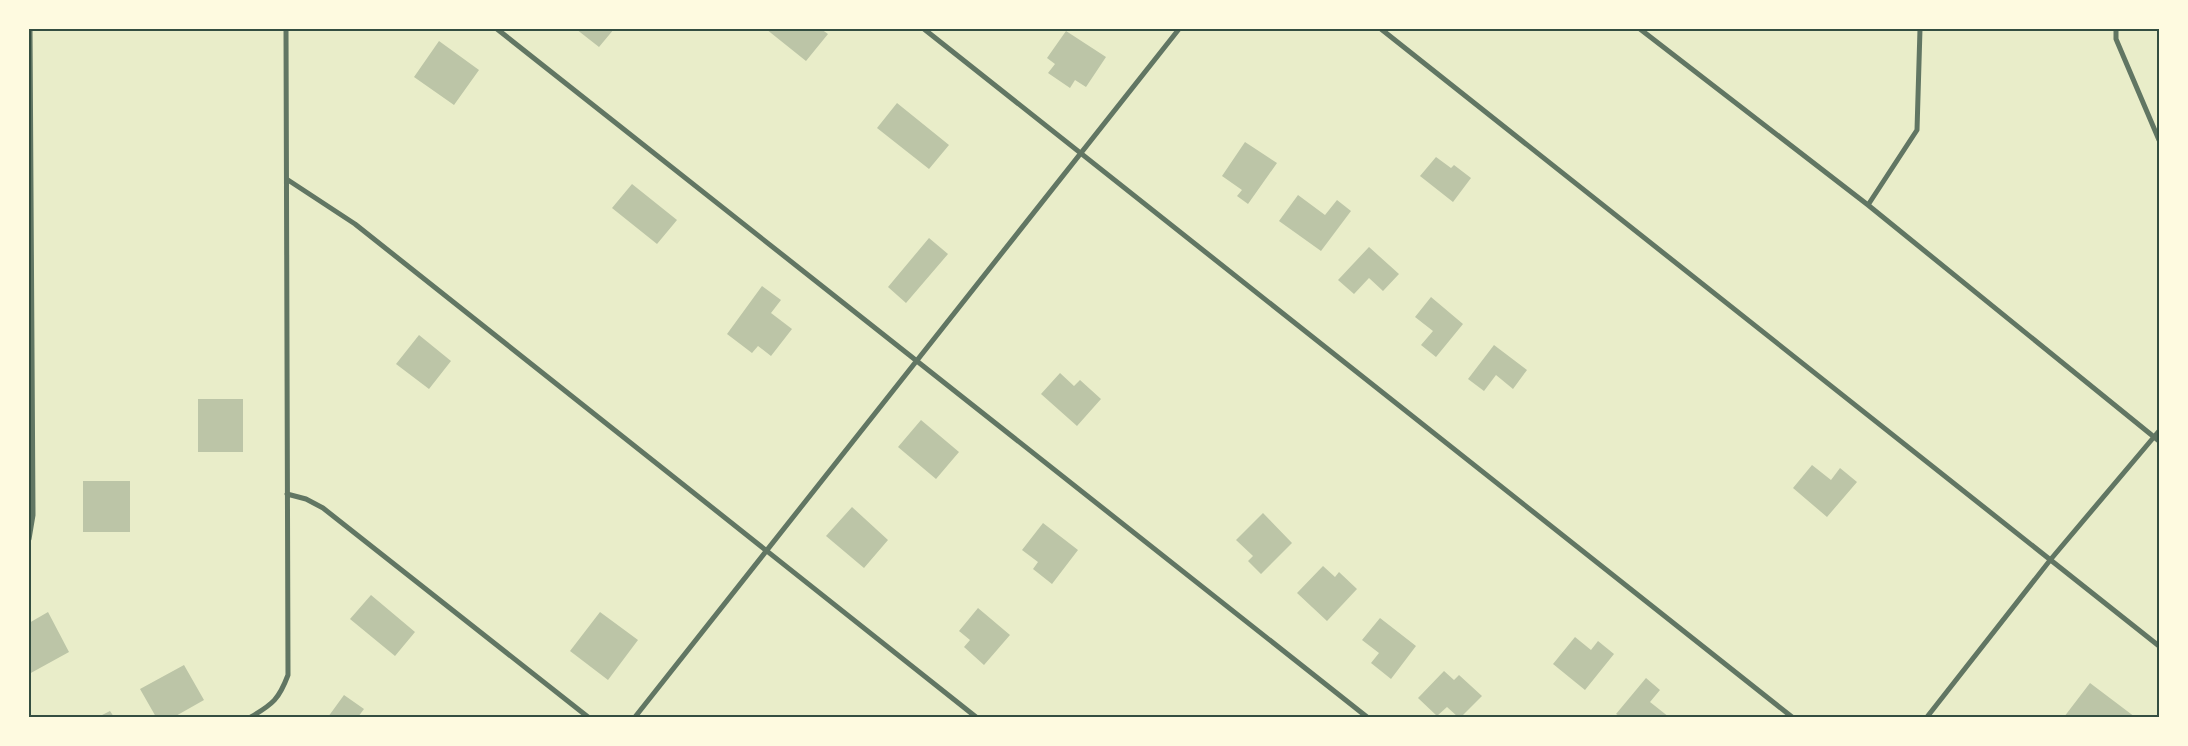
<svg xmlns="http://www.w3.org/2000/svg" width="2188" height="746" font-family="Mulish,sans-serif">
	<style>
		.building { fill: #bcc5a7 }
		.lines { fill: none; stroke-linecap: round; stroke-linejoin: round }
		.minor { stroke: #617663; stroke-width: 5 }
		.neatline { fill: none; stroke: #344e41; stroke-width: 2 }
	</style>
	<rect width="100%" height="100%" fill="#e9edc9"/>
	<!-- building -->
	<path class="building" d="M576,29H614L599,47Z
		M766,29H821L828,34L806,61Z
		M1066,31L1106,57L1086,87L1075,80L1070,88L1048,73L1055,64L1047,58Z
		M439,41L479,70L454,105L414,77Z
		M897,103L949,145L929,169L877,128Z
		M1245,142L1277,163L1248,204L1237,196L1242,190L1222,176Z
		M1436,157L1451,168L1454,165L1471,178L1453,202L1420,176Z
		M632,184L677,220L657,244L612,208Z
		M1298,195L1325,215L1337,200L1351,211L1321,251L1279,221Z
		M929,238L948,254L906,303L888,287Z
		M1369,247L1399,274L1383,291L1369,278L1354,294L1338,280Z
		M762,286L781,300L771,313L792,329L771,356L758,346L752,353L727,334Z
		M1431,297L1463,324L1436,357L1421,345L1433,331L1415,317Z
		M419,335L451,361L429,389L396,364Z
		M1494,345L1527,370L1513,389L1496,375L1484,391L1468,379Z
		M1060,373L1074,386L1080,380L1101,399L1077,426L1041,394Z
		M198,399H243V452H198Z
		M921,420L959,452L936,479L898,447Z
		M1812,465L1831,480L1840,468L1857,482L1827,517L1793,488Z
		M83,481H130V532H83Z
		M852,507L888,540L864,568L826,536Z
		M1263,513L1292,543L1261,574L1248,561L1253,556L1236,540Z
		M1043,523L1078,550L1052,584L1033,569L1038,562L1022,550Z
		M1323,566L1335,577L1339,572L1357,589L1327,621L1297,593Z
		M371,595L415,632L395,656L350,619Z
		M978,608L1010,635L984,665L964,647L970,640L959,631Z
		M48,612L69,652L29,674V623Z
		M600,612L638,640L608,680L570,651Z
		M1380,618L1416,646L1391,679L1371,663L1379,653L1362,640Z
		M1575,637L1591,650L1598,641L1614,654L1585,690L1553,664Z
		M184,665L204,700L174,717H156L140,689Z
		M1444,671L1454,680L1459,675L1482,696L1461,717H1458L1447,707L1437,716L1418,698Z
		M1646,678L1660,690L1650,702L1669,717H1621L1616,714Z
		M2090,683L2135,717H2064Z
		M344,695L364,709L358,717H328Z
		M110,711L114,717H98Z"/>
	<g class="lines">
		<!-- minor -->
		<path class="minor" d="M497,29L1367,717
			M924,29L1792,717
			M1381,29L2159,646
			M1640,29L1868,205L2159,441
			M2116,29V39L2159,140
			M288,180L355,224L976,717
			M1868,205L1917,130L1920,29
			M287,494L306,499L323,508L588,717
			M29,539L33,515L30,29
			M251,717C273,704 279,699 288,675L286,29
			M635,717L1179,29
			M1927,717L2051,559L2159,431"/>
	</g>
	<!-- border -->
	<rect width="2188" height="746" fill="none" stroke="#fefae0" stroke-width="60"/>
	<rect x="30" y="30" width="2128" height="686" class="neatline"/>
</svg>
